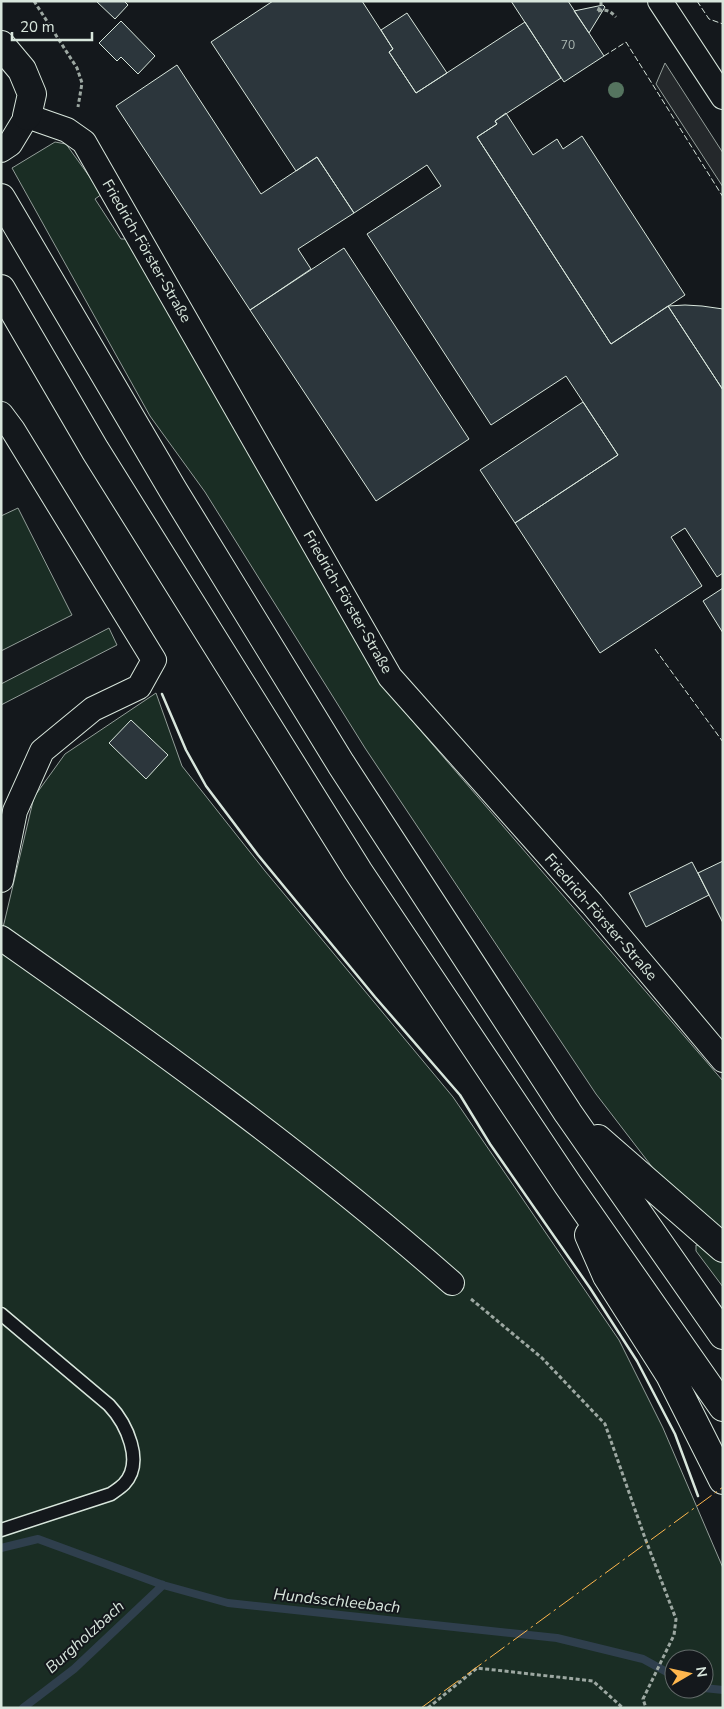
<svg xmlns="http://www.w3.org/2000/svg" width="724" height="1709" font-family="'Nunito Sans',sans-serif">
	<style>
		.green { fill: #1a2d24; stroke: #939e99; fill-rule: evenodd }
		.parking { fill: #24282b; stroke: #939e99 }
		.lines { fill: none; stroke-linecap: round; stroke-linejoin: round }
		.stream { stroke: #2f3f4d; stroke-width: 8 }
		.building { fill: #2c363c; stroke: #d8e6dc }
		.lane-casing { stroke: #d8e6dc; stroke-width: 15 }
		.street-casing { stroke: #d8e6dc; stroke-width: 26 }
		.primary-casing { stroke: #d8e6dc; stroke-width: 30 }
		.highway-casing { stroke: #d8e6dc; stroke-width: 30 }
		.path { stroke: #9da8a2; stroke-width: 3; stroke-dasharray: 4 2.5; stroke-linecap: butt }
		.lane { stroke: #14181c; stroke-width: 12 }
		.street { stroke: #14181c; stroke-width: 24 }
		.primary { stroke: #14181c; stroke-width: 28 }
		.highway { stroke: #14181c; stroke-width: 28 }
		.fence { stroke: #d8e6dc; stroke-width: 1; stroke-dasharray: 6 2.5; stroke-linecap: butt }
		.wall { stroke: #d8e6dc; stroke-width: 2.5 }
		.power { stroke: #ffb74d; stroke-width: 1; stroke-dasharray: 18 4 2.5 4; stroke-linecap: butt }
		.tree { fill: #55745f }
		.labels { text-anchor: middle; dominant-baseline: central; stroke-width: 4; stroke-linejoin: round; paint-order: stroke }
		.number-label { font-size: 12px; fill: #adbab4 }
		.street-label { font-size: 15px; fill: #d8e6dc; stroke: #14181c }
		.water-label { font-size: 16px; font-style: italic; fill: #d8e6dc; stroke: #14181c }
	</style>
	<rect width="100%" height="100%" fill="#14181c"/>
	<!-- green -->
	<path class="green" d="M55,142L66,144L102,194L95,199L121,239H129L389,694L723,1081V1236L676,1198L596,1094L365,748L205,492L150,416L12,168Z
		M18,508L72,615L1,651V516Z
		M109,628L117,645L1,705V684Z
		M156,693L182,766L265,871L453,1097L619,1340L663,1428L723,1568V1708H1V936L34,797L65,754ZM674,1659H704V1689H674Z
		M696,1245L703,1246L723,1259V1287L696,1251Z"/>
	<!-- parking -->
	<path class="parking" d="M665,63L723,153V187L656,84Z"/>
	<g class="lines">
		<!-- stream -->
		<path class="stream" d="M1,1548L38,1539L163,1585L228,1603L557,1638L643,1659L674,1676
			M704,1688L723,1690
			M23,1708L74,1669L163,1585"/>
	</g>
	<!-- building -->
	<path class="building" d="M96,1H124L128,5L115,19Z
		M273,1H362L393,49L389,52L416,93L525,22L561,78L495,121L497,124L477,137L611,344L668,306L723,390V573L717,577L685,528L671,537L702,586L600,653L515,523L618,455L566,376L491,425L367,234L441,186L427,165L354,213L317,157L296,171L211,42Z
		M511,1H568L604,56L564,82Z
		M603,5L605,7L589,33L574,11Z
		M407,13L447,73L416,93L389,52L393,49L381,30Z
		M121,21L155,56L138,74L121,57L117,61L99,43Z
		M177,65L261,194L317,157L354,213L298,249L311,269L250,310L116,106Z
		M506,113L533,155L557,139L563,149L582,136L685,295L611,344L477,137L497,124L495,121Z
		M344,248L469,439L376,501L250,310Z
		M685,305L702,306L723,309V390L668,306Z
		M583,402L618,455L515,523L480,470Z
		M723,588V633L703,601Z
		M131,720L168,755L146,779L109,743Z
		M723,861V923L698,873Z
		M692,862L709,895L646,927L629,893Z"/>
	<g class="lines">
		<defs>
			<path id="lane" d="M1,1314L109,1405C126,1423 145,1462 124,1484C120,1488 115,1491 111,1494L1,1530"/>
			<path id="street" d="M660,1L723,97
				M1,150L10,144L27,116L67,130L84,142L390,677L592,904L723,1060
				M1,414L13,430L154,660L139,687L93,709L42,751L15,811L1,880
				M1,938C156,1047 310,1158 452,1283"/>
			<path id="primary" d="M1,45L22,70L32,94L27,116"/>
			<path id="highway" d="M1,198L173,490L341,764L568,1113L723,1335
				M1,289L95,450L358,871L568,1185L723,1407
				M598,1139L723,1248
				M589,1235L607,1276L670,1375L723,1480"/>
		</defs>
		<!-- lane casing -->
		<use href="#lane" class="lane-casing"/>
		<!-- street casing -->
		<use href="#street" class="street-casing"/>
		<!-- primary casing -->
		<use href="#primary" class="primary-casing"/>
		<!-- highway casing -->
		<use href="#highway" class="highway-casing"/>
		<!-- path -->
		<path class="path" d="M34,1L77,68L82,83L78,107
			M598,11C607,9 610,11 616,17
			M598,11L601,4V1
			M471,1299L542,1358L605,1424L645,1538L676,1619L674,1635L643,1699L646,1708
			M428,1708L477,1668L593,1681L623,1708"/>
		<!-- lane -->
		<use href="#lane" class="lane"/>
		<!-- street -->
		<use href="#street" class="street"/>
		<!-- primary -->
		<use href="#primary" class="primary"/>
		<!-- highway -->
		<use href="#highway" class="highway"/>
		<!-- fence -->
		<path class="fence" d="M697,1L709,19L723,24
			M604,56L626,42L723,197
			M655,649L723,742"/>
		<!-- wall -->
		<path class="wall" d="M162,694L186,750L206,786L258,855L375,997L460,1095L490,1144L590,1288L637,1361L675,1434L698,1496"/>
		<!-- power -->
		<path class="power" d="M421,1708L723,1487"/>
	</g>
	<!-- trees -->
	<circle class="tree" cx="616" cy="90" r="8"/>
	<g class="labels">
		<!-- number labels -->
		<g class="number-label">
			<text x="568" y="45">70</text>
		</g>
		<!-- street labels -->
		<g class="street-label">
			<text transform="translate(147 251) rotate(60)">Friedrich-Förster-Straße</text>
			<text transform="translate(348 602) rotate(60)">Friedrich-Förster-Straße</text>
			<text transform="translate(601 917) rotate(49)">Friedrich-Förster-Straße</text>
		</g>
		<!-- water labels -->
		<g class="water-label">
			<text transform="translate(337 1601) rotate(6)">Hundsschleebach</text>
			<text transform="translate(85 1637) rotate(-42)">Burgholzbach</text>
		</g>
	</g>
	<!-- border -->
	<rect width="724" height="1709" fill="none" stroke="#d8e6dc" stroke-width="5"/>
	<!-- north arrow -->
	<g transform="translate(689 1674) rotate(81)"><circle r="24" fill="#14181c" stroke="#626a69"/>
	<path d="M0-4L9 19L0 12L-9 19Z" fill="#ffb74d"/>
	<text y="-8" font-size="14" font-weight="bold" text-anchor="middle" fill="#d8e6dc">N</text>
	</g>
	<!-- scale -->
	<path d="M12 32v8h80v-8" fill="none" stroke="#d8e6dc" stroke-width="2.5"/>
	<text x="20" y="32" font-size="15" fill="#d8e6dc" stroke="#14181c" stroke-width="4" paint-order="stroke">20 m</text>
</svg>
